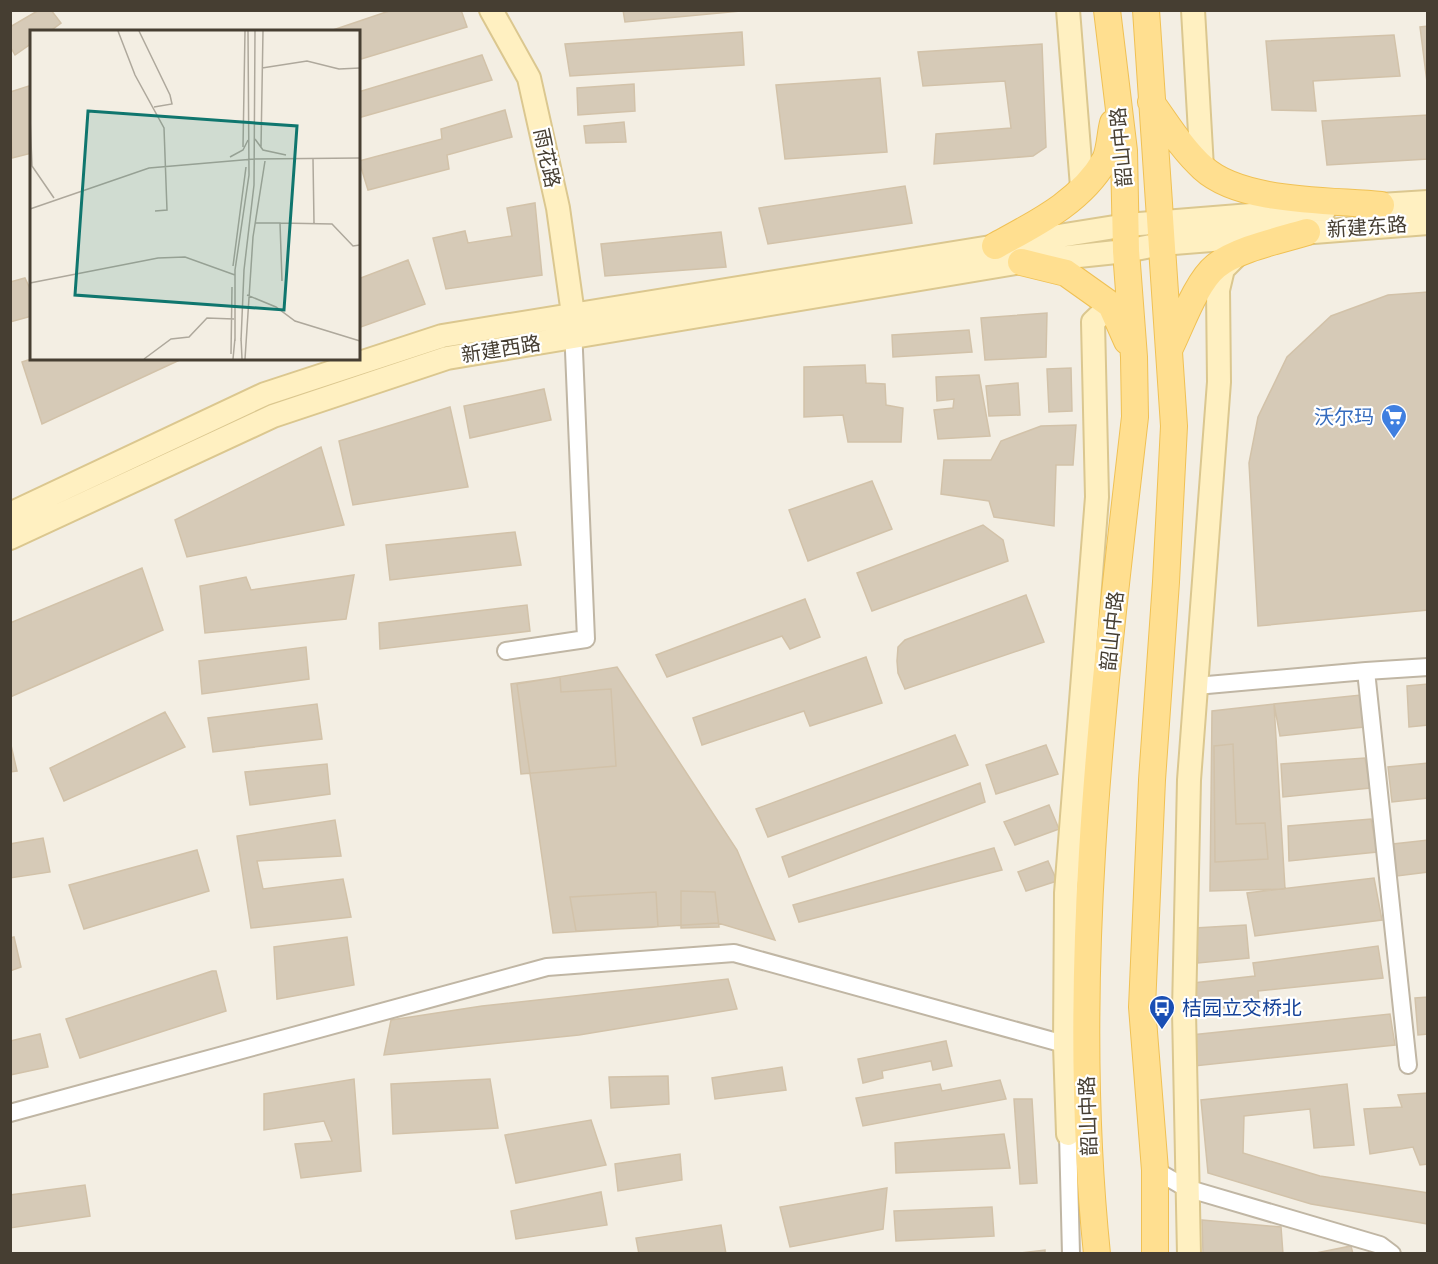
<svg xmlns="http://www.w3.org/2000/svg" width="1438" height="1264" font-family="Roboto,'Noto Sans SC',sans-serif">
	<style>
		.building { fill: #d6cab7; stroke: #d2c2a9; stroke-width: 1.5 }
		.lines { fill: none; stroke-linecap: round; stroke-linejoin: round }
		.street-casing { stroke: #c0b6a4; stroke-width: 20 }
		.secondary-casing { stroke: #dbc78f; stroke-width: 26 }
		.primary-casing { stroke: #f0c154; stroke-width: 28 }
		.street { stroke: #fff; stroke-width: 16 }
		.secondary { stroke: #fff0c1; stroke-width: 22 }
		.primary { stroke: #ffdf90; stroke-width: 26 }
		.labels { text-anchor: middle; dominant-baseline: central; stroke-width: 4.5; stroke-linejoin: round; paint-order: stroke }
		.street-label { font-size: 20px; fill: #463e32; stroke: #fff }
		.shop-label { font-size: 20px; fill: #366cbe; stroke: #fff; text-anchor: end }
		.transit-label { font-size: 20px; fill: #164399; stroke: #fff; text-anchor: start }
		.inset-road { fill: none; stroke: #aea89c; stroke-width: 1.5 }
		.view { fill: #0f766e; fill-opacity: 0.15; stroke: #0f766e; stroke-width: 3 }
		.inset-edge { fill: none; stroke: #463e32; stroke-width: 3 }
	</style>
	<rect width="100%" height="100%" fill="#f3eee3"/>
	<!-- building -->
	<path class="building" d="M39,10H51L61,23L49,32H32V43L15,55L10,46V27Z
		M392,10H461L467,27L358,60V32H327Z
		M623,10H740V11L625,22Z
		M1428,26V90L1420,27Z
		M742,32L744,65L570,76L565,44Z
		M1394,35L1400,76L1313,81L1316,111L1272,110L1266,41Z
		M1042,44L1046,147L1033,156L934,164L936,134L1011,128L1005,81L923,86L918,52Z
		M482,55L492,80L358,118V92Z
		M880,78L887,152L785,159L776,85Z
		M634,84L635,111L578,115L577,88Z
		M32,85V153L12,158L10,92Z
		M505,110L512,137L447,155L449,169L368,190L359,161L442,139L441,129Z
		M1428,115V159L1327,165L1322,121Z
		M624,122L626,142L586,143L584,126Z
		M905,186L912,223L768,244L759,208Z
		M535,203L542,275L446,289L433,238L465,231L468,243L512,236L507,208Z
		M721,232L726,267L605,276L601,244Z
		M408,260L425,304L358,328V279Z
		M25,278L32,293V316L10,322V282Z
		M1428,292V610L1258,626L1249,463L1258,417L1287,357L1331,316L1388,295Z
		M1047,313L1046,357L985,360L981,318Z
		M969,330L972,352L893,357L892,335Z
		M34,358H184L42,424L22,362Z
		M865,365L866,383L885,384L886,405L903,408L901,442H848L843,415L804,417V367Z
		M1071,368L1072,411L1049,412L1047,369Z
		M979,375L990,436L938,439L934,410L953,408L954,399L937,401L936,377Z
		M1018,383L1020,415L989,416L986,386Z
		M544,389L551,420L470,438L464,406Z
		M450,407L468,487L353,505L339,441Z
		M1076,425L1073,465H1056L1054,526L994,517L989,501L941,494L944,460H991L1001,441L1041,426Z
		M321,447L344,525L187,557L175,520Z
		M872,481L892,529L808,561L789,510Z
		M983,525L1003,540L1008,561L872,611L857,573Z
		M515,532L521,565L390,580L386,545Z
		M142,568L163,630L10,697V623Z
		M354,575L346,619L205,633L200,586L246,577L251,590Z
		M1026,595L1044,642L905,689L898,673L897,661L898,647L905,640Z
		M805,599L820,637L790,649L782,636L667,677L656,655Z
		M527,605L530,631L380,649L379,623Z
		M306,647L309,679L202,694L199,661Z
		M866,657L882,703L810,726L804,711L702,745L693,718Z
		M617,667L737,850L775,940L718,923L553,933L517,684Z
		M560,677L561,692L611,689L616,766L521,774L511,684Z
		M1428,684V725L1409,727L1407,686Z
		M1361,695L1364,727L1280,736L1274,704Z
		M317,704L322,739L213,752L208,718Z
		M1274,704L1285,889L1210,891L1212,711Z
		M165,712L185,747L64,801L50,768Z
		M955,735L968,765L768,837L756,809Z
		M10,741L17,771L10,772Z
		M1233,744L1236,824L1265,823L1268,859L1215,862L1214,746Z
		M1046,745L1058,774L996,794L986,765Z
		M1365,758L1370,788L1283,797L1281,764Z
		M1428,763V798L1392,802L1388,767Z
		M327,764L330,794L250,805L245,772Z
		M980,783L985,802L789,877L782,857Z
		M1049,805L1059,829L1015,845L1004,822Z
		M1371,819L1377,852L1289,861L1288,826Z
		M335,820L341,856L257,861L263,889L343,879L351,917L251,928L237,836Z
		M43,838L50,872L10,878V844Z
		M1428,840V872L1397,876L1393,844Z
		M994,848L1002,870L799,922L793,905Z
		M197,850L209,891L84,929L69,885Z
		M1048,861L1057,881L1026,891L1018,872Z
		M1374,878L1382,920L1255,936L1247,893Z
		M681,891L715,892L719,927L681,928Z
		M656,892L658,927L576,931L570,897Z
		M1246,925L1249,958L1198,963L1195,928Z
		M14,937L21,967L10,971V938Z
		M347,937L354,985L277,999L274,947Z
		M1378,946L1383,978L1258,991L1259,1003L1195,1012L1193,983L1255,976L1253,963Z
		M212,971H216L226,1011L80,1058L66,1019Z
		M728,979L737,1009L579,1035L384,1055L391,1020L482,1006Z
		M1428,997V1034L1418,1035L1415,998Z
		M1390,1014L1395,1045L1194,1066L1191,1035Z
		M40,1034L48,1067L10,1075V1041Z
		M946,1041L952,1066L933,1070L931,1061L882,1071L883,1078L863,1083L858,1059Z
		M782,1067L786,1090L715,1099L712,1078Z
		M668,1076L669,1104L611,1108L609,1077Z
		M354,1079L361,1171L301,1178L295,1144L332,1141L324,1121L264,1130V1094Z
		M490,1079L498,1128L393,1134L391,1084Z
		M1000,1080L1006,1099L863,1126L856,1098L940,1084L942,1091Z
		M1347,1084L1354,1145L1314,1148L1310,1109L1244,1116L1243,1153L1320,1176L1428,1193V1224L1311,1204L1208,1173L1201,1100Z
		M1428,1093V1164L1420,1165L1413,1147L1370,1154L1364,1109L1402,1107L1398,1095Z
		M1014,1099H1032L1037,1183L1020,1184Z
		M591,1120L606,1165L516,1183L505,1135Z
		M1004,1134L1010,1168L896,1173L895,1143Z
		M680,1154L682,1180L618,1191L615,1164Z
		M85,1185L90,1216L10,1228V1195Z
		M887,1188L883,1229L790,1247L780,1207Z
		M601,1192L607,1225L516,1239L511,1211Z
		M992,1207L994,1236L896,1241L894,1211Z
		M1202,1220L1281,1227L1283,1254H1203Z
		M721,1225L726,1254H639L636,1238Z
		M1351,1246L1353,1254H1311Z
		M1045,1250V1254H1011Z"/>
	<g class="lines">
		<defs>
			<path id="street" d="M506,651L586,639L573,327
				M1366,671L1428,667
				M1196,686L1366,671L1408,1065
				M10,1113L547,967L734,953L1075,1047
				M1155,1170L1186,1188L1380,1245L1392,1254
				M1071,1254L1068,1134L1073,1123"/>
			<path id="secondary" d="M491,10L529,78L558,208L573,314
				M1068,10L1082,187
				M1193,10L1202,168
				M1364,206L1428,202
				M10,514L265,394L442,336L1127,225L1325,209
				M10,538L273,416L447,358L1021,262L1126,251L1161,244L1428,223
				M1068,1134L1065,1045L1066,893L1097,497L1093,322L1111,305
				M1189,1254L1184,1011L1189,780L1219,382L1218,290L1223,269L1237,255"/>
			<path id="primary" d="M1146,10L1174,426L1166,582L1152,780L1142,1007L1155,1170V1254
				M1151,102C1167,124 1182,149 1203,168C1241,203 1330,200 1381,205
				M995,246C1035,224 1081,202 1105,160C1110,150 1110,134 1113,123
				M1021,262L1066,273L1111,305L1127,341
				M1169,350C1181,326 1196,282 1216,266C1237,249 1281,240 1307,232
				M1097,1254C1068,975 1103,694 1135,417L1134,357L1126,251L1124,151L1107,10"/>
		</defs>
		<!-- street casing -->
		<use href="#street" class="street-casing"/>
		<!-- secondary casing -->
		<use href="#secondary" class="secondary-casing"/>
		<!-- primary casing -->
		<use href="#primary" class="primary-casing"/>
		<!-- street -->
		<use href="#street" class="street"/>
		<!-- secondary -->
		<use href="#secondary" class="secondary"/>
		<!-- primary -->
		<use href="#primary" class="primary"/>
	</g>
	<!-- icons -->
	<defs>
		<symbol id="supermarket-pin" viewBox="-11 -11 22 30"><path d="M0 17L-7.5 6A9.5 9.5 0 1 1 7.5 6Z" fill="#3f7fe0" stroke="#fff"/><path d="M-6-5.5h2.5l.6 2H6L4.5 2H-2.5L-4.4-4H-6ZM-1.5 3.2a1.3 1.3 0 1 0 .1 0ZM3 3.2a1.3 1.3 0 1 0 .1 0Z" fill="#fff"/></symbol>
		<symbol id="bus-pin" viewBox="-11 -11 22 30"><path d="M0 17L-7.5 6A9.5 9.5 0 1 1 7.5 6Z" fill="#1a4fb4" stroke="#fff"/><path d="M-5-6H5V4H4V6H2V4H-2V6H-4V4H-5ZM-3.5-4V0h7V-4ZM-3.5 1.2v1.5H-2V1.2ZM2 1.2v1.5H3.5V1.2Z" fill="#fff"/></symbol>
	</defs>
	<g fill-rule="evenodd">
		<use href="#supermarket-pin" x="1379" y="402" width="30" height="40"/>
		<use href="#bus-pin" x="1147" y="993" width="30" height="40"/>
	</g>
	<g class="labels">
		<!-- street labels -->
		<g class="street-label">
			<text transform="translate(1121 147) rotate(-95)">韶山中路</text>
			<text transform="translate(547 158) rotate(78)">雨花路</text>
			<text transform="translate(1367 227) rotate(-4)">新建东路</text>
			<text transform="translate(501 349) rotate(-9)">新建西路</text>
			<text transform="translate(1112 631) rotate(-84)">韶山中路</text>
			<text transform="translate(1088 1116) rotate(-92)">韶山中路</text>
		</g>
		<!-- shop labels -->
		<g class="shop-label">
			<text x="1374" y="417">沃尔玛</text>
		</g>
		<!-- transit labels -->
		<g class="transit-label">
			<text x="1182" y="1008">桔园立交桥北</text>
		</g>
	</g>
	<!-- overview -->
	<g transform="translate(30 30)">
		<rect width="330" height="330" fill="#f3eee3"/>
		<path class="inset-road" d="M88,1L105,45L134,98L137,180L125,181M109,1L140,65L142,74L124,77M232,38L277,31L309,39L330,38M0,87L2,136L24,168M225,109L233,120L256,125M213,117L215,1M231,117L233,1M200,127L213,120L218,110M283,129L284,193M0,179L119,138L224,129L330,128M225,193H250L252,251M250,193L302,194L323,216L330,215M203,236L216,137M0,253L128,228L155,227L205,245M217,265L246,277L265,291L330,311M211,308L212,329M205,311V240L219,145L218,1M211,311L214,240L224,155L225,1M201,324L202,257M114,329L141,309L159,307L177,288L204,289M203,329L205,308M215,329L223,207L235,131"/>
		<path class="view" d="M58,81L267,96L254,280L45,265Z"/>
		<rect width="330" height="330" class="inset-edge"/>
	</g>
	<!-- border -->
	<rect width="1438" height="1264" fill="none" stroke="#463e32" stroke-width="24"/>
</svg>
